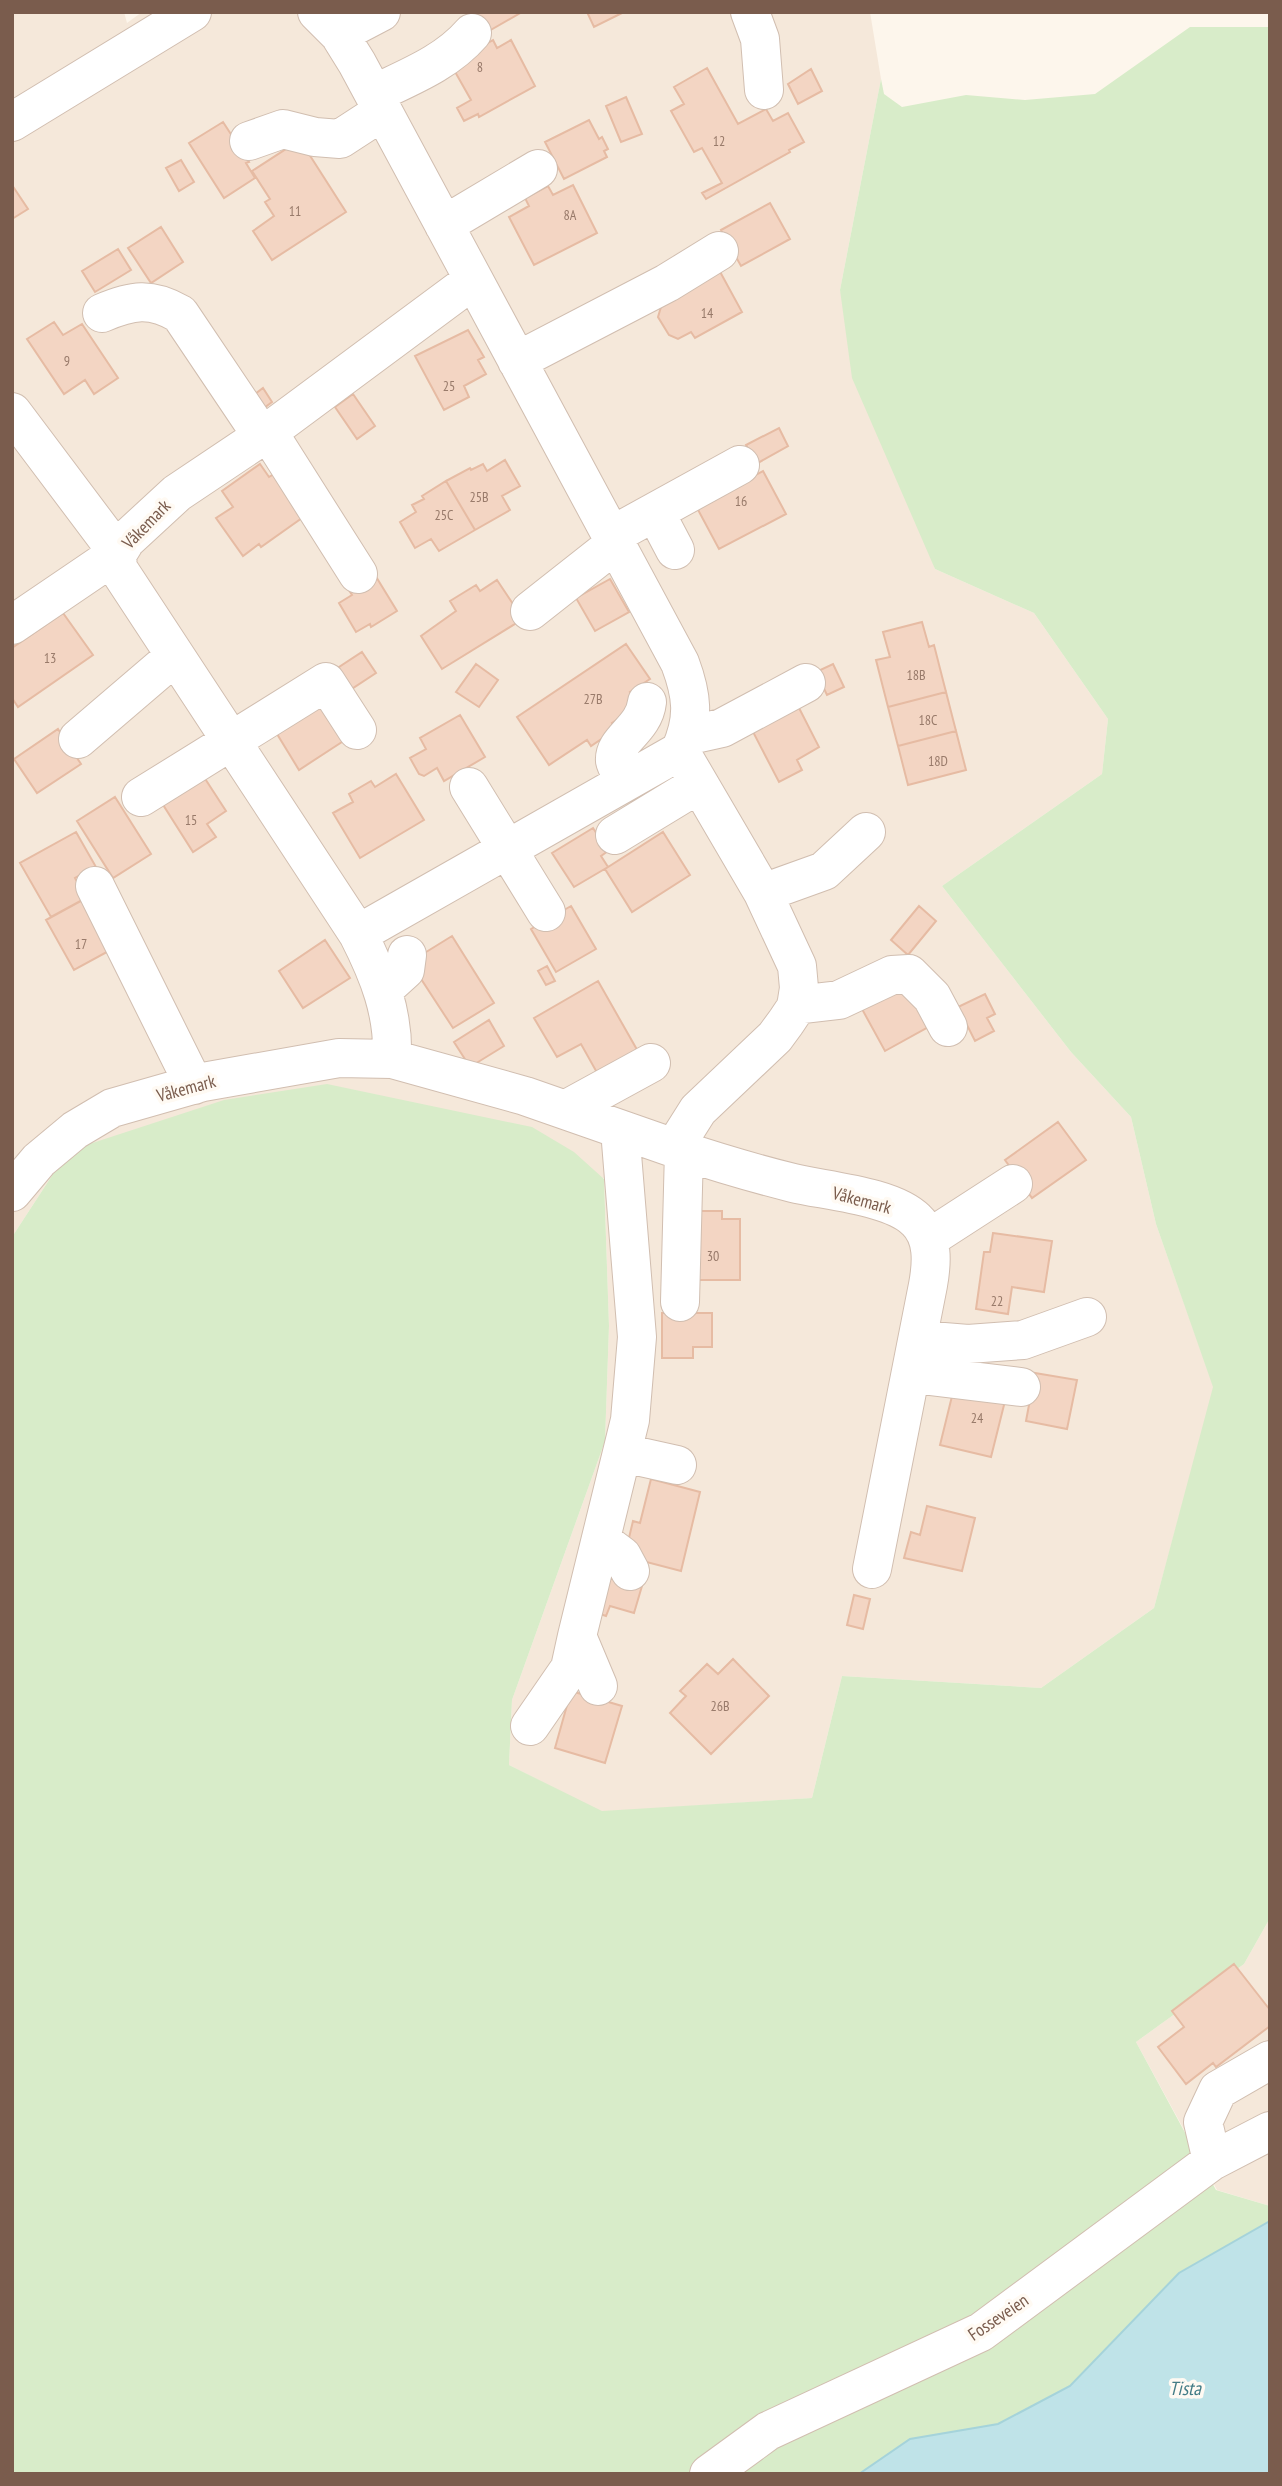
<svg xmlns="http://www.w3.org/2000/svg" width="1282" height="2486" font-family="'PT Sans Narrow',sans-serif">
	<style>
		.residential { fill: #f5e8da }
		.green { fill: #d8ecc9 }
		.water { fill: #bfe3e8; stroke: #a5d3da; stroke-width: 2 }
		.building { fill: #f3d5c3; stroke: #e6bba3; stroke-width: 2 }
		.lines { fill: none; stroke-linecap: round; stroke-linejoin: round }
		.minor-casing { stroke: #d1beb0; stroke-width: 40 }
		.minor { stroke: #fff; stroke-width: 38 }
		.labels { text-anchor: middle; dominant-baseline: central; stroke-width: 7; stroke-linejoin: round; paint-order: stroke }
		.number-label { font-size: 14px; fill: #987a6a }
		.street-label { font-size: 18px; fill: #7a5c4d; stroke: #fffaf3 }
		.water-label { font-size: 19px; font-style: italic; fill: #437c86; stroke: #fffaf3 }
	</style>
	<rect width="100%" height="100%" fill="#fdf6ec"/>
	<!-- residential -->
	<path class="residential" d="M12,12H124L127,23L142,12H870L881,79L840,290L935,569L1034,613L1108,719L1102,774L942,886L1071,1052L1131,1117L1156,1224L1214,1388L1154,1608L1041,1688L842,1676L812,1798L602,1812L509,1765L512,1700L605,1441L609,1326L604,1178L68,1151L12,1237Z
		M1270,1918V2206L1217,2190L1136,2042L1244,1964Z"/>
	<!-- green -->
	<path class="green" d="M1190,27H1270V1918L1244,1964L1136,2042L1216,2190L1270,2206V2221L1179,2273L1070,2386L998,2424L910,2439L859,2474H12V1237L68,1151L224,1100L327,1084L532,1127L574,1152L604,1179L609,1326L605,1441L512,1700L509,1765L602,1811L812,1798L842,1676L1041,1688L1154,1608L1213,1387L1156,1224L1131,1117L1071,1052L942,886L1102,774L1108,719L1034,613L935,569L852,378L840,290L881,79L884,94L902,107L966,95L1025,100L1095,94Z"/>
	<!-- water -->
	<path class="water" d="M1270,2221V2474H859L910,2439L998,2424L1070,2386L1179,2273Z"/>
	<!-- building -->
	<path class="building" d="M473,12H522L482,35L471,15Z
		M587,12H624L594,27Z
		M493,40L497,48L511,40L535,86L479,117L478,114L464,121L457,108L471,100L454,70L459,58Z
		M707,68L738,124L766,109L773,121L788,113L804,142L789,150L790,152L706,199L702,193L722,183L702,148L694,152L671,111L684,104L674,87Z
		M811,69L822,91L798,104L788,84Z
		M626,97L642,134L621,142L606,106Z
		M589,120L599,139L602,137L608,149L604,151L607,157L564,179L545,142Z
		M223,122L249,162L246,163L255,178L224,198L189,143Z
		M300,140L346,212L272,260L253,231L274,216L265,202L270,199L252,171Z
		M181,160L194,182L179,191L166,168Z
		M12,185L28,209L12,219Z
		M573,185L597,233L534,265L509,217L529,206L525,198L548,186L553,195Z
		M770,203L790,239L741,266L721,230Z
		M161,227L183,262L151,283L128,248Z
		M118,249L131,270L95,292L82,271Z
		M718,268L742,312L695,338L691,332L678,339L669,335L658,317L661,307Z
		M54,322L63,335L82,324L118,378L94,394L85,380L64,394L27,339Z
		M468,330L484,357L478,360L486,374L464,386L469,397L444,410L415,356Z
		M263,388L272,402L264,408L255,394Z
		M353,394L375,426L357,439L335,407Z
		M779,428L788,446L756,464L746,445Z
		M505,460L520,486L502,496L510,510L475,530L446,481L470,468L471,470L483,464L487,471Z
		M260,464L269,477L279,471L309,513L261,547L259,544L243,556L216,518L233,507L222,491Z
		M763,471L786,514L719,549L696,506Z
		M446,481L475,530L439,551L431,539L415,548L400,522L416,512L412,505L424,499L422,496Z
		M375,575L397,611L371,627L370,624L356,632L339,603L352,595L349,590Z
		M610,579L629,612L595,631L576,598Z
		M497,580L523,619L442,669L421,636L456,611L450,601L476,585L480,591Z
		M63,613L93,655L18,707L12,698V648Z
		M922,622L929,647L934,645L946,692L888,707L876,660L890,657L883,632Z
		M626,644L650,679L630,692L639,705L612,723L616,729L591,746L587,740L549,765L517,717Z
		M362,652L376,673L350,690L336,669Z
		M476,664L498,680L479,707L456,692Z
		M833,664L844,687L827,695L816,672Z
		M946,692L956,731L898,746L888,707Z
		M320,700L345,740L299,770L274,729Z
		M797,704L819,747L797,760L802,770L779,782L751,728Z
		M460,715L485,757L444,781L437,768L424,776L419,774L410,758L426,749L420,738Z
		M58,729L81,764L37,793L14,759Z
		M956,731L966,770L908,785L898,746Z
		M202,774L226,811L207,824L216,837L193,852L160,800Z
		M396,774L424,820L360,858L333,813L353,802L349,794L371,781L375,787Z
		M115,797L151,854L113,878L77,821Z
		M593,828L608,851L601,856L608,867L574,887L552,853Z
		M76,832L96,867L75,878L86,898L51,917L20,863Z
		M663,832L690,875L632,912L605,869Z
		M88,897L116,947L74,970L46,920Z
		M571,906L596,949L556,972L531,929Z
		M919,906L936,921L908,955L891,940Z
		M452,936L494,1003L453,1028L410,962Z
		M325,940L350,978L303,1008L279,971Z
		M547,966L555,981L546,985L538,971Z
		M598,981L640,1055L600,1078L581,1044L557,1057L534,1018Z
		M907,985L930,1026L885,1051L862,1009Z
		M985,994L995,1014L987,1018L994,1031L975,1041L958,1007Z
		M489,1020L504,1046L470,1067L454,1042Z
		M1058,1122L1086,1160L1032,1198L1005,1160Z
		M697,1211H722V1219H740V1280H689Z
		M993,1233L1052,1241L1044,1292L1012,1287L1008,1314L976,1309L984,1252H990Z
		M662,1313H712V1347H693V1358H662Z
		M1035,1373L1077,1380L1067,1429L1026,1421Z
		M955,1384L1006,1397L991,1457L940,1445Z
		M651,1479L700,1492L681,1571L631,1558L628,1542L633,1521L640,1523Z
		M927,1506L975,1518L962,1571L904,1558L911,1532L920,1535Z
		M605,1575L642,1586L634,1613L610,1606L606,1616L594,1612Z
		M854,1595L870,1599L863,1629L847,1625Z
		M733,1659L769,1696L711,1754L670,1713L686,1696L680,1691L707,1664L718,1674Z
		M571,1691L622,1706L605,1763L555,1748Z
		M1234,1964L1270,2010V2026L1216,2067L1213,2063L1186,2084L1158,2047L1184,2027L1172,2011Z"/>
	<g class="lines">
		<defs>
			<path id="minor" d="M317,12L339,34L357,63L680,663C692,695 695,718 680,751L763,893L797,966L799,988L796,1007L786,1022L775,1037L698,1110L674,1148L525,1096L392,1059C394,1013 379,975 358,934L117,567L118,553L126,540L177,493L268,432L473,280
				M750,12L760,39L764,90
				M339,34L381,12
				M374,94C409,77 446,63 472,33
				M12,122L192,12
				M249,141L283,129L315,137L340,139L383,111
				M444,225L538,169
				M102,313C132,300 151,297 180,314L262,436
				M517,361L667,283L719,251
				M12,412L118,553L12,625
				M268,432L358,574
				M655,512L675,550
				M611,536L740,465
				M530,611L615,544
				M686,736L722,728L806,683
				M78,739L175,656
				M625,781C622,775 616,767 615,761C613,740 644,730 647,702
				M469,787L546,912
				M141,797L326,682L357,730
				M615,835L699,784
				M95,886L194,1085
				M763,893L824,871L866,832
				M358,934L680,751
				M383,990L405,970L407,955
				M796,1005L839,1000L892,975L909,974L932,997L948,1027
				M565,1110L651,1063
				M674,1148C713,1161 753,1173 793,1183C827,1191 892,1196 916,1220C934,1237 932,1263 928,1285L872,1569
				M12,1192L39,1160L75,1130L112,1108L203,1082L339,1058L392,1059
				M928,1239L1013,1184
				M680,1302L684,1151
				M919,1340L968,1344L1023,1340L1087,1317
				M913,1374L1021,1387
				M623,1453L677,1465
				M602,1541L622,1556L630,1571
				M598,1686L577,1636L630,1420L637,1337L620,1130
				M530,1726L570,1668L577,1636
				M1212,2161L1203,2122L1218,2090L1270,2060
				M709,2474L768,2431L981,2332L1212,2161L1270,2131"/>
		</defs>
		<!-- minor casing -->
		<use href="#minor" class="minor-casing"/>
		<!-- minor -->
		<use href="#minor" class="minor"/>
	</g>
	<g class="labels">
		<!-- number labels -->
		<g class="number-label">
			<text x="480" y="67">8</text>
			<text x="719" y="141">12</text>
			<text x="295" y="211">11</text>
			<text x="570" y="215">8A</text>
			<text x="707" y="313">14</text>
			<text x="67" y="361">9</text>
			<text x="449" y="386">25</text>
			<text x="479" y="497">25B</text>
			<text x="741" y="501">16</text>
			<text x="444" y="515">25C</text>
			<text x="50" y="658">13</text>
			<text x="916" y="675">18B</text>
			<text x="593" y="699">27B</text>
			<text x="928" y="720">18C</text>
			<text x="938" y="761">18D</text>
			<text x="191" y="820">15</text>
			<text x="81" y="944">17</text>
			<text x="713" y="1256">30</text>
			<text x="997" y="1301">22</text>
			<text x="977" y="1418">24</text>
			<text x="720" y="1706">26B</text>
		</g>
		<!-- street labels -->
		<g class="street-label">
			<text transform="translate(146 524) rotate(-46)">Våkemark</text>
			<text transform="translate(186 1088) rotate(-15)">Våkemark</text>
			<text transform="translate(862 1200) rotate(15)">Våkemark</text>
			<text transform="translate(998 2317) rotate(-34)">Fosseveien</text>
		</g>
		<!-- water labels -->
		<g class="water-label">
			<text x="1185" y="2388">Tista</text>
		</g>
	</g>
	<!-- border -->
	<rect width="1282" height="2486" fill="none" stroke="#7a5c4d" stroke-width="28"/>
</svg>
